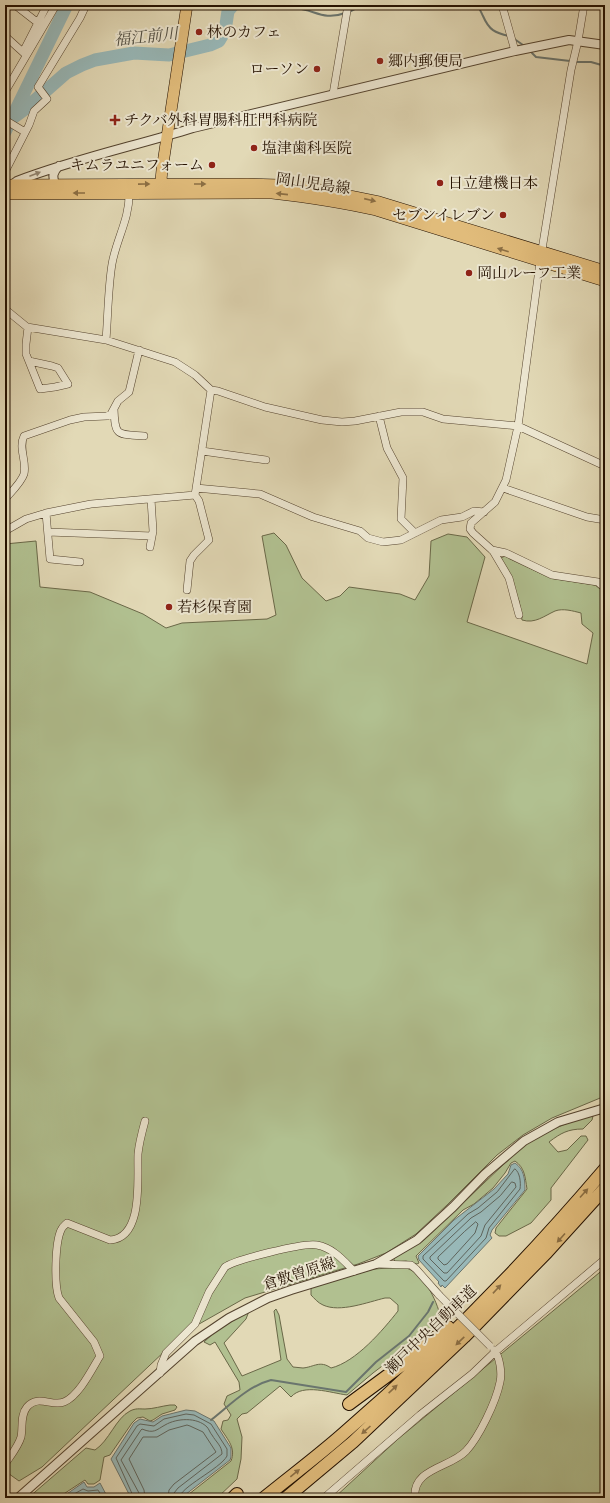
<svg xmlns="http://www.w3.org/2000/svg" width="610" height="1503" font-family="'IM FELL DW Pica','Noto Serif JP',serif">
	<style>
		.green { fill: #b1c090; stroke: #6a6848 }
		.water { fill: #98b8b8; stroke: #6a756e }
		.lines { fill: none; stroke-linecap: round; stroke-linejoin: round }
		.shore { stroke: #5e645c; stroke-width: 1 }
		.stream { stroke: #6a756e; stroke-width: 2 }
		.river { stroke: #98b8b8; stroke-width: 13 }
		.minor-casing { stroke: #54432e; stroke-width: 8 }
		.tertiary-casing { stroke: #54432e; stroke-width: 10 }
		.primary-casing { stroke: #241100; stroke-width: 12 }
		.motorway-casing { stroke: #241100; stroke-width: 14 }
		.minor { stroke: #ece6d0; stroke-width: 7 }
		.tertiary { stroke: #ece6d0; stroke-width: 8 }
		.primary { stroke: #e1bc7b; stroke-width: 11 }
		.motorway { stroke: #e1bc7b; stroke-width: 12 }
		.minor-bridge-casing { stroke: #54432e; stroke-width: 8; stroke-linecap: butt }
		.minor-bridge { stroke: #ece6d0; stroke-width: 7 }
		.oneway { fill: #928672 }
		.oneway2 { fill: #8c6f44 }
		.poi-dot { fill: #8f2418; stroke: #ece6d0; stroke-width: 1.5 }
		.labels { text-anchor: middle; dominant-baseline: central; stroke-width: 4; stroke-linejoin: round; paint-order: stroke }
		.poi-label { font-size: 15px; fill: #241100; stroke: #ece6d0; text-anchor: start }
		.street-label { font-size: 15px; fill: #241100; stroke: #ece6d0 }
		.water-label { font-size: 16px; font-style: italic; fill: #4d4b40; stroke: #ece6d0 }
	</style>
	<rect width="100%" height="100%" fill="#e2d9b6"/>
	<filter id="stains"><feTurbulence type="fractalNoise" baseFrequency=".005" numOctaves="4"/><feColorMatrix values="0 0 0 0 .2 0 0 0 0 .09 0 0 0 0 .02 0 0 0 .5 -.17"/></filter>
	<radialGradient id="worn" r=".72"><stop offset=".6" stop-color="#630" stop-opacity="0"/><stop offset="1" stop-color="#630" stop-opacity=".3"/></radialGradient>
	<!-- green -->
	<path class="green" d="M274,533L286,545L302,578L326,601L340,596L349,587L400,594L415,600L429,576L431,541L448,534L467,537L485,557L467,622L587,664L593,633L582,624L581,613C573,611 563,608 555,611C544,616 535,624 522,620L519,601L501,558L505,556L550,578L595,585L605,593V1096L552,1118L523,1135L497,1155L447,1205L416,1234L386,1253L358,1264L245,1298L185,1332L42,1467L19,1481L5,1471V544L36,541L40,587L90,592L143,614L166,628L182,623L267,619L276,615L262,536Z
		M589,1116H593L592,1120L583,1129C568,1129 561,1133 549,1142L558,1152L567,1150L581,1136H586L588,1140L551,1188V1200L531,1223L506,1236H499L495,1233L496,1228L527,1189C525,1177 525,1168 515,1161L511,1163L505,1173L493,1188L474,1204L463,1210L416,1256L419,1263L417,1264L406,1261L396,1262L394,1260V1258L424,1240L524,1145C545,1132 565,1123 589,1116Z
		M403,1267C424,1272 436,1299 441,1318L436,1325L373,1373L347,1395C331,1393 303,1383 291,1397L280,1386L247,1413L242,1414L237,1419L242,1437L241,1459L237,1479L217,1498H184L231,1461C236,1448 228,1440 221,1429L223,1421L228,1420L231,1415L224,1404L227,1396L240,1390L239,1382L215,1342L210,1345L204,1342L216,1331L249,1311L246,1319L224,1343L242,1376L281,1360L274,1311L276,1309L279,1315L287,1359L293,1367C296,1367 300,1368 303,1368C314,1367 320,1360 331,1368C356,1362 383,1330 398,1311V1305L390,1298H385C368,1302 340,1313 323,1305C318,1303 314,1298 311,1295V1289L313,1286L374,1269Z
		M605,1268V1498H334L398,1439Z
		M170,1405H175L177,1407L175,1410L162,1414L153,1420L150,1421L143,1417L137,1418L132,1423L110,1455L104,1457L100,1480L94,1484H88L85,1480L59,1497L56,1495L52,1498H28L86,1448L95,1450C109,1441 116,1418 130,1411C136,1408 139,1409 145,1409C153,1409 162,1406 170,1405Z"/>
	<!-- water -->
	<path class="water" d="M515,1163C524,1169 525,1179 525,1190L492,1230L490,1235L492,1238L445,1288L442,1285L441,1287L438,1283L439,1282L419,1260L418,1256L454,1220L494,1189L508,1174L511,1165Z
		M186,1410L195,1411L214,1421L231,1448V1457L230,1460L181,1498H131L111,1459L134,1423L140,1419L153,1422L162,1416Z
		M84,1482L87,1487H94L100,1483L108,1498H61Z"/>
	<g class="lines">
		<!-- shore -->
		<path class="shore" d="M515,1169C520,1172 521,1183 520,1189L489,1228L486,1238L446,1281H444L423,1259V1256L468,1214L478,1208L497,1192Z
			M512,1182L515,1183L516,1187L485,1225L481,1236L447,1273H444L430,1259V1257L471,1218L481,1212L500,1196Z
			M476,1222L478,1224L475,1233L447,1264L444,1265L438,1259V1257L464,1232Z
			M67,1498L83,1489L88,1491L98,1490L103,1498
			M134,1498L116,1458L137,1426L140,1424L154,1426L164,1419L186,1414L194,1415L211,1424L227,1449V1456C220,1469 180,1487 179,1498
			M139,1498V1493L121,1460L141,1430L142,1429C154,1434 156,1430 165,1425C177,1418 197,1417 207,1427C209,1429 210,1433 212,1435C216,1442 222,1446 222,1454L178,1488L174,1493V1498
			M145,1498L144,1490L129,1459L143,1437H157L169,1430L187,1425L190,1426L203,1432L216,1452L174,1484L169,1490L168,1498"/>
		<!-- stream -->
		<path class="stream" d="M252,5C267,8 281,7 296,8C315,10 324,21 345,13
			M477,5C480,9 481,12 483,16C489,30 495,33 509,36
			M349,12L362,5
			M513,38L523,45
			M532,53L536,57L570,61
			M575,62H591L605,66
			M211,1420C229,1406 248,1386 271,1380L346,1392L376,1362L409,1336L428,1312L433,1302"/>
		<!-- river -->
		<path class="river" d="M10,120L25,109L66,73L82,65L95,60L134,53L169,55L210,45L219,41L225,31L228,11L233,5
			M5,132L67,5"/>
		<defs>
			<path id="minor" d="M15,5L42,26
				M502,5L515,51
				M5,36L26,55
				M24,50L47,5
				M5,92L56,5
				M333,94L348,5
				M5,120L25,132
				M5,172L29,125L34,111L47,99L38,87L80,18L86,5
				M5,309L27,327L106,340L175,362L195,375L211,390L218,391L265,407L322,420L342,422L355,421L401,412H423L443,419L518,426L605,466
				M28,327L26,344V354L40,389L55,387L68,384L58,368L52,366L29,361
				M106,340C108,315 108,289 112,264C116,240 130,218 129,193
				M114,409C115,437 117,434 144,436
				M379,416L387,448L403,478L401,519L415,533
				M202,451L266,460
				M196,488L260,494L313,517L360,531L368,538L383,542L401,540L441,520L462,517L474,511L484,512
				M503,488L587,517L605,520
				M5,499C11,492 21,483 24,474C27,461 18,448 24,436L70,420L84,417L107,416L111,414L118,401L129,392L139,350
				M46,513L50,559L80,562
				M5,531L26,519L46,513L91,504L195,495
				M48,532L152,536
				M150,547L153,531L151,499
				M492,550L506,553L552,575L598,582L605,588
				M187,590L190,561L194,555L209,540L199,501L195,495L211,390
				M519,615L509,578L493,551L473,533L470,529L471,523L495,502L506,480L518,426L540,262L571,70L578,41L584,5
				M376,1264L411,1265L416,1269L439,1295
				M160,1373L161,1365L166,1353L195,1324L209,1292L225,1267C234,1260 305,1242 317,1245C333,1248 343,1260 354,1271
				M5,1464C11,1455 18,1447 21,1437C23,1428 20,1415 27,1407C38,1394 52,1407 64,1402C79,1396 92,1369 100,1356L94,1342L59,1298C54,1285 55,1243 61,1230C62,1227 65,1225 67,1223L110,1240C144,1238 137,1178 138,1154C139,1143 142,1132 145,1121
				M324,1498L420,1415L472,1374L496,1351L605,1259
				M415,1498C412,1468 450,1468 466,1451C479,1437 496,1402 500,1382C502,1373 500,1357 494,1350"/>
			<path id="tertiary" d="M13,184L17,181C74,159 135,146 193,128L515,51L569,40L605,45
				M55,184C52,176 53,172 59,166
				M18,1498L195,1341L229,1318L268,1298L291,1290L376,1264L417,1240L453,1207L485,1174L524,1141L558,1122L605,1108"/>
			<path id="primary" d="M5,185L248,184L279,185L310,188L379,202L605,271
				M160,190L162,170L187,5
				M5,194L272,193C307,197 341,202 376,210L605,281"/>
			<path id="motorway" d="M349,1404L414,1356L448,1327
				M233,1498L237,1494
				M264,1498C291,1476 318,1456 344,1433C438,1352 525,1263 605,1169
				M286,1498L353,1442L464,1337L547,1252L605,1188"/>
		</defs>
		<!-- minor casing -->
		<use href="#minor" class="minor-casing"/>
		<!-- tertiary casing -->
		<use href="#tertiary" class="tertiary-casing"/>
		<!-- primary casing -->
		<use href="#primary" class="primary-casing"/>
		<!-- motorway casing -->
		<use href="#motorway" class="motorway-casing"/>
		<!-- minor -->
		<use href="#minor" class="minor"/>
		<!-- tertiary -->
		<use href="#tertiary" class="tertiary"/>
		<!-- primary -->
		<use href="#primary" class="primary"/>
		<!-- motorway -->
		<use href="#motorway" class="motorway"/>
		<defs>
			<path id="minor-bridge" d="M439,1295L490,1346"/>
		</defs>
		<!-- minor-bridge casing -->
		<use href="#minor-bridge" class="minor-bridge-casing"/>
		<!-- minor-bridge -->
		<use href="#minor-bridge" class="minor-bridge"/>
	</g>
	<!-- one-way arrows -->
	<defs><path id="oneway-solid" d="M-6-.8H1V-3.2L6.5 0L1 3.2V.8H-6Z"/></defs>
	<use class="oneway" href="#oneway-solid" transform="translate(35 174) rotate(-21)"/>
	<g class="oneway2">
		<use href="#oneway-solid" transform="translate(144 184) rotate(-1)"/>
		<use href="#oneway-solid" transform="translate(200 184)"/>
		<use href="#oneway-solid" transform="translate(79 193) rotate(180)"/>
		<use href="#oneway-solid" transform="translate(282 194) rotate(-174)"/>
		<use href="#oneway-solid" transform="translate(370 200) rotate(13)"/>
		<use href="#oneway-solid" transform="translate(503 250) rotate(-162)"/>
		<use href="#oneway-solid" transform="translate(584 1193) rotate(-48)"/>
		<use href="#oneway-solid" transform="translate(561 1238) rotate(132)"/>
		<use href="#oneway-solid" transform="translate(497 1289) rotate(-47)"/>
		<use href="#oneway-solid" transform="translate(460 1341) rotate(136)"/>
		<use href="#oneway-solid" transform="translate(393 1389) rotate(-43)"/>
		<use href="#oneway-solid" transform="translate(366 1430) rotate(138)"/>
		<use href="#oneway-solid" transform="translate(295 1473) rotate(-39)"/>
	</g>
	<!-- markers -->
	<g class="poi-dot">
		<circle cx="199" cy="32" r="4"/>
		<circle cx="380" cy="61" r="4"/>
		<circle cx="317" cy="69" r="4"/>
		<path d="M113 114h4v4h4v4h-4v4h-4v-4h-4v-4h4z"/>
		<circle cx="254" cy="148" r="4"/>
		<circle cx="212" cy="165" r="4"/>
		<circle cx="440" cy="183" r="4"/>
		<circle cx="503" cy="215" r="4"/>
		<circle cx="469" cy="273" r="4"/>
		<circle cx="169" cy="607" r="4"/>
	</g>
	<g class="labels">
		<!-- poi labels -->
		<g class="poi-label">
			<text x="207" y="32">林のカフェ</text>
			<text x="388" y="61">郷内郵便局</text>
			<text x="309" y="69" text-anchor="end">ローソン</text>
			<text x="124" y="120">チクバ外科胃腸科肛門科病院</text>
			<text x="262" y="148">塩津歯科医院</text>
			<text x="204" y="165" text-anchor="end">キムラユニフォーム</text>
			<text x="448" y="183">日立建機日本</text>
			<text x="495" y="215" text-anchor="end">セブンイレブン</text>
			<text x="477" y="273">岡山ルーフ工業</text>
			<text x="177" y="607">若杉保育園</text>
		</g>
		<!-- street labels -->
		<g class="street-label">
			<text transform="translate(313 184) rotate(8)">岡山児島線</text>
			<text transform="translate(299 1274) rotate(-18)">倉敷曽原線</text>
			<text transform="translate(431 1330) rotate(-44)">瀬戸中央自動車道</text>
		</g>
		<!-- water labels -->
		<g class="water-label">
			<text transform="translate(146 37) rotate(-6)">福江前川</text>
		</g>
	</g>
	<!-- margin -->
	<rect width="610" height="1503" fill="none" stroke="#e2d9b6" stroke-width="20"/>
	<rect x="6" y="6" width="598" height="1491" fill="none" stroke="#241100" stroke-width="2"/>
	<rect x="10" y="10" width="590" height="1483" fill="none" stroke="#241100"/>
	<rect width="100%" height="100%" filter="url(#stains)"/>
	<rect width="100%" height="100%" fill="url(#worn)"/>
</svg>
